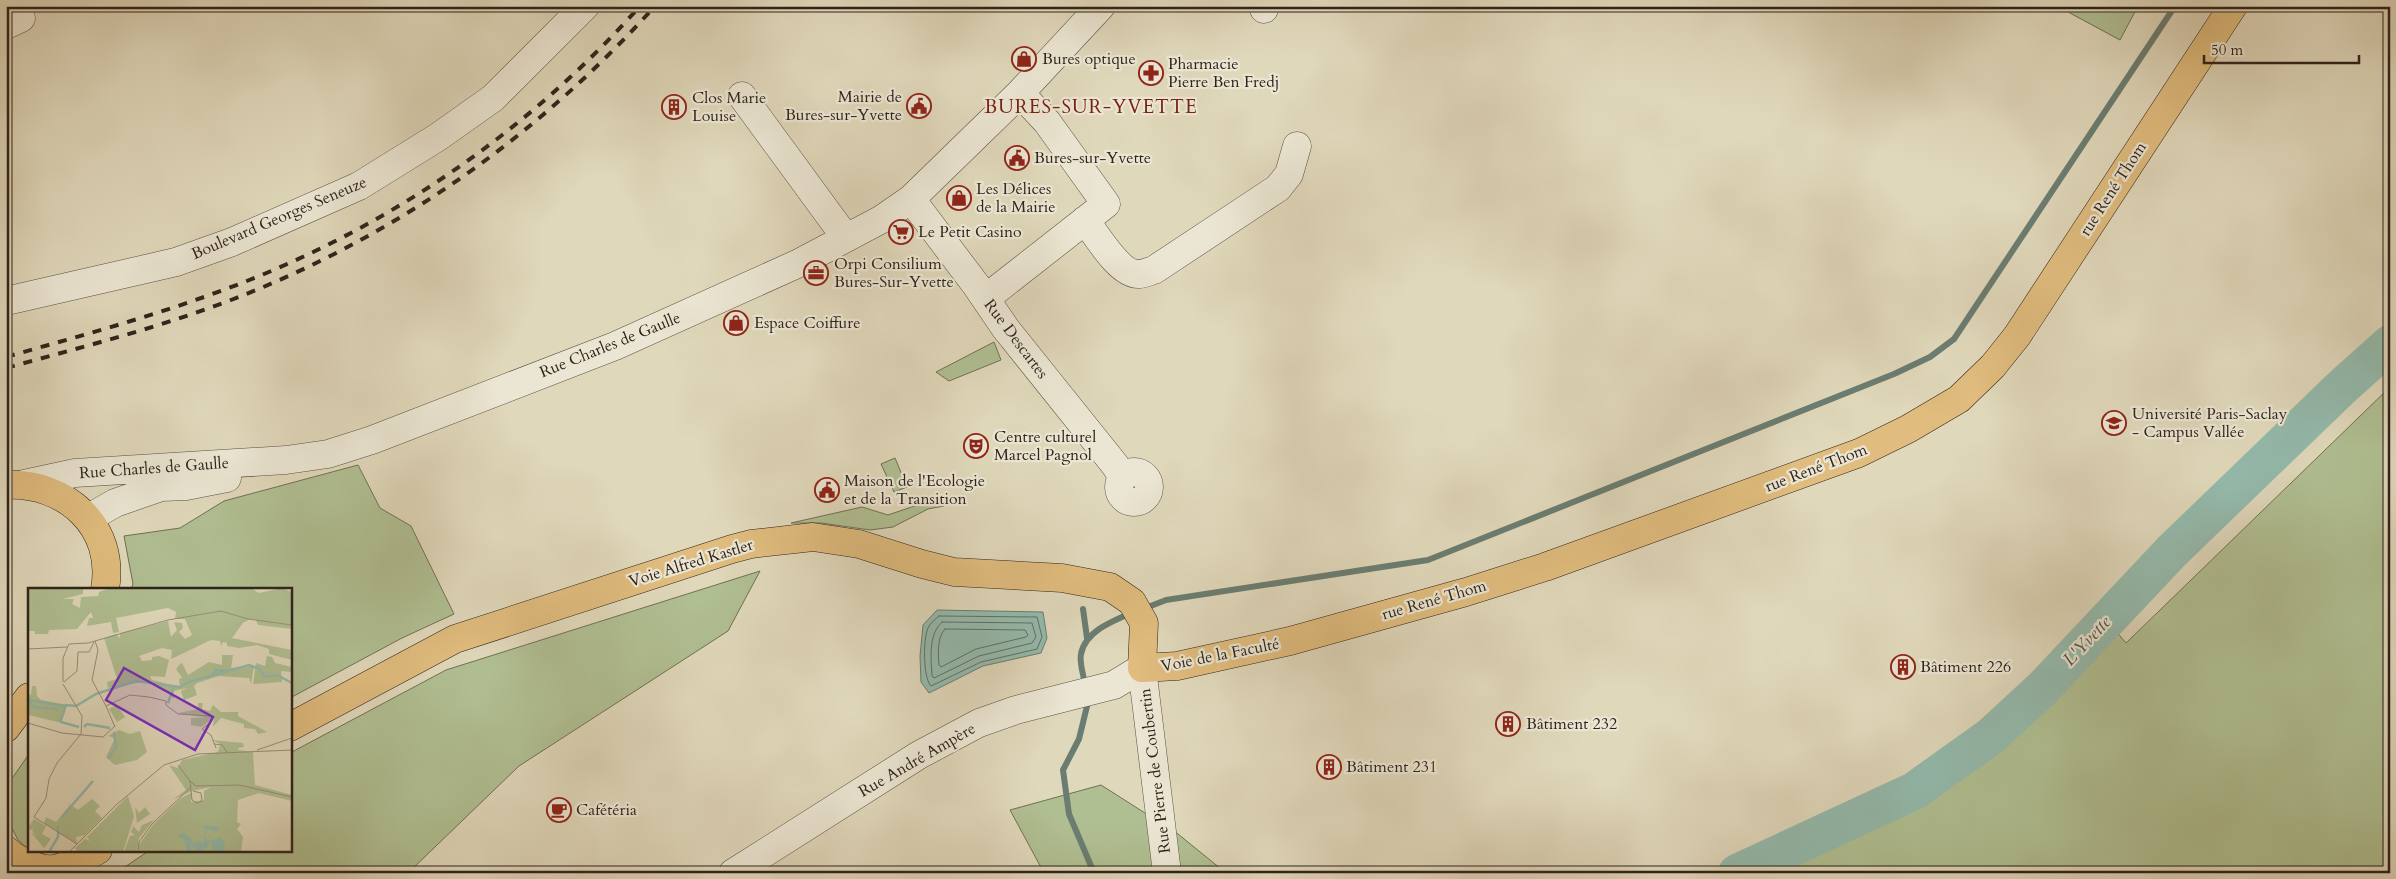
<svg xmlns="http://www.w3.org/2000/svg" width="2396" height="879" font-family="Cardo,serif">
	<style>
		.green { fill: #b0bf92; stroke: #6f7056 }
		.water { fill: #94baac; stroke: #6b7d72 }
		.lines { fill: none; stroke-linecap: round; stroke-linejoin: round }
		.shore { stroke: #616e64; stroke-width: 1 }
		.stream { stroke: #6b7d72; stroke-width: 6 }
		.river { stroke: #94baac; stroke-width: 38 }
		.minor-casing { stroke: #5a5043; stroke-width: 29 }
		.major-casing { stroke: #2e221b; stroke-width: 29 }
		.minor { stroke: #ebe6d3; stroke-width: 28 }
		.major { stroke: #e0bc7e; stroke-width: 28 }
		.rail { stroke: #2e221b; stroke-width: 4; stroke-dasharray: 9 9; stroke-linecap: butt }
		.labels { text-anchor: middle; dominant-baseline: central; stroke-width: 4.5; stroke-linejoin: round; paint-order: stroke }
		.poi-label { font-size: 16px; fill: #2e221b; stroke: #ebe6d3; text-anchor: start }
		.street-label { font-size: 16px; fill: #2e221b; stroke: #ebe6d3 }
		.water-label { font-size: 18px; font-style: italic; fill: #4d5046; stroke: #ebe6d3 }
		.quarter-label { font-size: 19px; letter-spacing: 1px; fill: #7a1f14; stroke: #ebe6d3 }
		.inset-river { fill: none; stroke: #94baac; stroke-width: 2.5 }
		.inset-road { fill: none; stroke: #998f7b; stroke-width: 1 }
		.view { fill: #7b2cbf; fill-opacity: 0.15; stroke: #7b2cbf; stroke-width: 2.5 }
		.inset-edge { fill: none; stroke: #2e221b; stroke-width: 2.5 }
	</style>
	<rect width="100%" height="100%" fill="#e0d8bb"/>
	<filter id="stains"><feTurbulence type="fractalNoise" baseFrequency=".004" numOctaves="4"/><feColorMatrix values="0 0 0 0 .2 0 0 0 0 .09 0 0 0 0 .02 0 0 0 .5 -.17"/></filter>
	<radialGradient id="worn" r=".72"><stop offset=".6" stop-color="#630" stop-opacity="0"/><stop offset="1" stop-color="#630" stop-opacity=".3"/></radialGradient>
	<!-- green -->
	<path class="green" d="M2057,6H2138L2120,40Z
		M994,342L1001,360L949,381L936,372Z
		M2390,387V873H1759L1909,804L2020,721L2115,630L2126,643Z
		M895,458L907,487L894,492L881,464Z
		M358,465L380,508L411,526L454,614L402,638L290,698V589H131L133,584L124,536L180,528L224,501Z
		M935,499L945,500L944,506L928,509L893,527L870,530L821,523H791L862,507L888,515Z
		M760,571L728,631L519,766L408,873H116L150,850H290V753L446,670Z
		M29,754V850L18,840L6,817V787Z
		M1101,785L1178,834L1226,873H1044L1010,810Z"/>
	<!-- water -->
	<path class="water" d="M937,610L1043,612L1047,638L1041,653L983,666L929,693L921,682L920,656L923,625Z"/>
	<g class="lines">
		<!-- shore -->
		<path class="shore" d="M939,616L1037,617L1042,637L1037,649L981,662L931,686C923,678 923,639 928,628C930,623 936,619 939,616Z
			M942,622L1032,623L1036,637L1032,643L979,656L934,678L932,676C931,658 928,635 942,622Z
			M945,629L1025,630L1028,635L1026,637L976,649L941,667L939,665C938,654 937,637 945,629Z"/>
		<!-- stream -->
		<path class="stream" d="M1083,609L1087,638
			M1143,609L1166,600L1428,560L1894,374L1930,357L1954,339L2175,6
			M1085,685C1084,676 1079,663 1081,654C1085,632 1112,621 1131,613
			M1088,698V702L1079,739L1063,770L1069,814L1094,873"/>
		<!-- river -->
		<path class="river" d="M1737,873L1914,791L1991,736L2043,688L2172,551L2342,387L2390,344"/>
		<defs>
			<path id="minor" d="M1264,6V9
				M6,25L21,18L16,6
				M742,96L846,238
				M911,199L976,285L1006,329L1115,465L1123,478
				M1085,220C1096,234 1119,275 1139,274C1144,274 1150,271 1154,270L1278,188L1289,174L1297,146
				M986,298L1106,204L1047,122L1020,93
				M6,301L176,262L232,242L359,186L438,137L493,98L585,6
				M1119 487a15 15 0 1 1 30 0a15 15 0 1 1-30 0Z
				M24,484L75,473L286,460L328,454L372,440L615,346L797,264L882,219L911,199L1020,93L1101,6
				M89,518L115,503L161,487L186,486L227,478
				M733,873L919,755L979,723L1016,710L1114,685L1142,668L1167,873"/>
			<path id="major" d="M6,485C66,482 116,527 105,589
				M290,727L455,639L732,549L751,544L813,537L859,544L922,564L954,572L1062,578L1110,587L1132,602L1144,623L1142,668L1177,666L1290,641L1466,592L1545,567L1859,453L1908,429L1959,399L1993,366L2017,336L2233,6
				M6,728L29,697
				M6,850C16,860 40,871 54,869C68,866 86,858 98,850"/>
		</defs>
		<!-- minor casing -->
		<use href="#minor" class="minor-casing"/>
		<!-- major casing -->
		<use href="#major" class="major-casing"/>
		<!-- minor -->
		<use href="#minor" class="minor"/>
		<!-- major -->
		<use href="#major" class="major"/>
		<!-- rail -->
		<path class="rail" d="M6,357C80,336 154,316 226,289C385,230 528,132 640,6
			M6,368C82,347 158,328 231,300C395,237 538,136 655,6"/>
	</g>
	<!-- icons -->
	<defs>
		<symbol id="shop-ring" viewBox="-11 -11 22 22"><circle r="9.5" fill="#ebe6d3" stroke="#8f2418" stroke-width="1.5"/><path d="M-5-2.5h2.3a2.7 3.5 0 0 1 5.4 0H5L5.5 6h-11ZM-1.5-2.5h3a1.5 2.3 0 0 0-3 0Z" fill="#8f2418"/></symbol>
		<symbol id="pharmacy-ring" viewBox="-11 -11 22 22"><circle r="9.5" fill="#ebe6d3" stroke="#8f2418" stroke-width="1.5"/><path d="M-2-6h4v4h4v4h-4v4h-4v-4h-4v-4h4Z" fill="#8f2418"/></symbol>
		<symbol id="civic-ring" viewBox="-11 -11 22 22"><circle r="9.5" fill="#ebe6d3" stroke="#8f2418" stroke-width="1.5"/><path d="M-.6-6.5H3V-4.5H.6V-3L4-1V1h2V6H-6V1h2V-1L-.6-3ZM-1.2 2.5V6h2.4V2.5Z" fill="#8f2418"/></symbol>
		<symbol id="building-ring" viewBox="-11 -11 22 22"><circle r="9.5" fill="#ebe6d3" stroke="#8f2418" stroke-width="1.5"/><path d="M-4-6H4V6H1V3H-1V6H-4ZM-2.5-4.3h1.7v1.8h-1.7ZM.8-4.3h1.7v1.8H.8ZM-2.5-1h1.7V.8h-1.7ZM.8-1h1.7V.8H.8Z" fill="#8f2418"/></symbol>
		<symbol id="supermarket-ring" viewBox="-11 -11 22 22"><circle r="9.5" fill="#ebe6d3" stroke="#8f2418" stroke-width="1.5"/><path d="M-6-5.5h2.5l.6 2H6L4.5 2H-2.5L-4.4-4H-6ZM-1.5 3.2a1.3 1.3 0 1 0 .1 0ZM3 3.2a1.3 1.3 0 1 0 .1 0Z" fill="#8f2418"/></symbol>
		<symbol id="office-ring" viewBox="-11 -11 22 22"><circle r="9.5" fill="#ebe6d3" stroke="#8f2418" stroke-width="1.5"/><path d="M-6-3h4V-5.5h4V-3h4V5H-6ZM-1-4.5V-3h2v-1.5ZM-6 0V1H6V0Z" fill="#8f2418"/></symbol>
		<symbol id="university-ring" viewBox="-11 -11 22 22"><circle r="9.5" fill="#ebe6d3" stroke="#8f2418" stroke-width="1.5"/><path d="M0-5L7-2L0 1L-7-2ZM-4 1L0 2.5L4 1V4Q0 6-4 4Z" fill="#8f2418"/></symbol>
		<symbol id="theatre-ring" viewBox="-11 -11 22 22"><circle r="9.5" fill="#ebe6d3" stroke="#8f2418" stroke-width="1.5"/><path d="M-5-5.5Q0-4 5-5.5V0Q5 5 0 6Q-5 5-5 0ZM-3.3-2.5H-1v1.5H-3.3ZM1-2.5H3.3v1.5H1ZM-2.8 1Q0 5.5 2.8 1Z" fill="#8f2418"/></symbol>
		<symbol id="cafe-ring" viewBox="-11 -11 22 22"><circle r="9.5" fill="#ebe6d3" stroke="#8f2418" stroke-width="1.5"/><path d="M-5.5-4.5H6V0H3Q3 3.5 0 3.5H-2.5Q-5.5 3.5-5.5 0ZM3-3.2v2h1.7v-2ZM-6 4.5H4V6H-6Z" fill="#8f2418"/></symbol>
	</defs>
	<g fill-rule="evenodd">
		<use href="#shop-ring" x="1010" y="45" width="28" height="28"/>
		<use href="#pharmacy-ring" x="1137" y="59" width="28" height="28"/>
		<use href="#civic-ring" x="905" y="92" width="28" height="28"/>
		<use href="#building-ring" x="660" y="93" width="28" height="28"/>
		<use href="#civic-ring" x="1003" y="144" width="28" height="28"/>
		<use href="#shop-ring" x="945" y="184" width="28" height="28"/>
		<use href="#supermarket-ring" x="887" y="218" width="28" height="28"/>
		<use href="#office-ring" x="802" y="259" width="28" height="28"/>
		<use href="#shop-ring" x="722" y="309" width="28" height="28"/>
		<use href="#university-ring" x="2100" y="409" width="28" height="28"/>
		<use href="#theatre-ring" x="962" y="432" width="28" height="28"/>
		<use href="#civic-ring" x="813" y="476" width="28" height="28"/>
		<use href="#building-ring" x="1889" y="653" width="28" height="28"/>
		<use href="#building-ring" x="1494" y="710" width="28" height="28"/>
		<use href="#building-ring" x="1315" y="753" width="28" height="28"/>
		<use href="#cafe-ring" x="545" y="796" width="28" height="28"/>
	</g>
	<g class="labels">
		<!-- poi labels -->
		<g class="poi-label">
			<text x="1042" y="59">Bures optique</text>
			<text x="1168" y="64">Pharmacie<tspan x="1168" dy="18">Pierre Ben Fredj</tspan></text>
			<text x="902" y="97" text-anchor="end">Mairie de<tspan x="902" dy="18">Bures-sur-Yvette</tspan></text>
			<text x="692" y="98">Clos Marie<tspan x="692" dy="18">Louise</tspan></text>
			<text x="1034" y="158">Bures-sur-Yvette</text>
			<text x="976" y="189">Les Délices<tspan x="976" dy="18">de la Mairie</tspan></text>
			<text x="918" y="232">Le Petit Casino</text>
			<text x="834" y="264">Orpi Consilium<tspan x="834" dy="18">Bures-Sur-Yvette</tspan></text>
			<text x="754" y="323">Espace Coiffure</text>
			<text x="2132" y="414">Université Paris-Saclay<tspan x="2132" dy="18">- Campus Vallée</tspan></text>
			<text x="994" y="437">Centre culturel<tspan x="994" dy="18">Marcel Pagnol</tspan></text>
			<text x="844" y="481">Maison de l'Ecologie<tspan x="844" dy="18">et de la Transition</tspan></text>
			<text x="1920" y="667">Bâtiment 226</text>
			<text x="1526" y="724">Bâtiment 232</text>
			<text x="1346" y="767">Bâtiment 231</text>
			<text x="576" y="810">Cafétéria</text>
		</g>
		<!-- street labels -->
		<g class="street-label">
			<text transform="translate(2113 189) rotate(-57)">rue René Thom</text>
			<text transform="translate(279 218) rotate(-23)">Boulevard Georges Seneuze</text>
			<text transform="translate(1016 339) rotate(53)">Rue Descartes</text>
			<text transform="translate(610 345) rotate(-22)">Rue Charles de Gaulle</text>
			<text transform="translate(154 468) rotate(-4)">Rue Charles de Gaulle</text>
			<text transform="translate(1816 468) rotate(-21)">rue René Thom</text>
			<text transform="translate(691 563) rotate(-17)">Voie Alfred Kastler</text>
			<text transform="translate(1434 600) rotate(-16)">rue René Thom</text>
			<text transform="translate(1220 655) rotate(-11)">Voie de la Faculté</text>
			<text transform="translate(917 760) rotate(-30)">Rue André Ampère</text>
			<text transform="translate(1155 771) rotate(-97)">Rue Pierre de Coubertin</text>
		</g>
		<!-- water labels -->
		<g class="water-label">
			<text transform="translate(2087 641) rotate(-47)">L'Yvette</text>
		</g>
		<!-- quarter labels -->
		<g class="quarter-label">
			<text x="1091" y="107">BURES-SUR-YVETTE</text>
		</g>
	</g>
	<!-- overview -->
	<g transform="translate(28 588)">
		<rect width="264" height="264" fill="#e0d8bb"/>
		<path d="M0,0H55V6L35,11H46L44,16L52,20L53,9L70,8L71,4L82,0H223L231,5L254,0L264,4V41L230,37L228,32L222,31L215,35L204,50L264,62V72L241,66V61L229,57L211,60L199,58V55L195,54L193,58L192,53L183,52L143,71L144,62L134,60L111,68L114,73L124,72V69L131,68L141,72L137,89L122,88L124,92L152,99L151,91L154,90L148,81L152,76L154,75L160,87L181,74L194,77V67H205L203,80L226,78L223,96L221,90L191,88L169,95L166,98L169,107L156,112L153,103L159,100L146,103V111L138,102L120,93L80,100L79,94L89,91L76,50L88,46L92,50V45L140,33L143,49L149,42L146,34L154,35L155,40L151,44L157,51L164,47L157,31H147L148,24L140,20L88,30L91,44L85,45L83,34L59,38L61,30H65L63,24L49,41L21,42L20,46H7V43H0ZM239,68L244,69L247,75L264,79V84L253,83L254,94L225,96L228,75L237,78ZM4,98H8L9,108L13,112L39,117L34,133L51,139L0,127V106L3,107ZM170,115H175L174,121L182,123L185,117L193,124H210V128L239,144L230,146L227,141L216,140V136L193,130L185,139L186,131L150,125L170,121ZM89,117L97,129L89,134L81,121ZM182,129L183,132L173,139L163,137V130ZM91,142L102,146L112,143L119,164L109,172L87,177L78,169L87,150L80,148ZM184,152L215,155L216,159L210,160L211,162L225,164L227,197L264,207V213L231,205L210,212L209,234L213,236L209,241L215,249L213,264H111V257L125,237L153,210L163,205V214L176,212V203L183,199L164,203L144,212L158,202L141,177L150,180L154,172L190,164L192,157L196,164L192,156ZM100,208L106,228L95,264H50L47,260L57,251L62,253L59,249ZM64,211L72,218L67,223L74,230L57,247L48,249L49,256L16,235L18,229L28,234L42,217L39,214L50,222ZM107,219L111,225L117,219L122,226L109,235ZM6,231L18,238L14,246L23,251L16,260L2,243L10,249L4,243L6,239L3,242L0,240ZM126,232L111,250L109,264H96L102,248L107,247L103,244L105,238L111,244L114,237Z" fill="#b0bf92"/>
		<path d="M174,237L190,239L189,244L179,241L177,250L183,253L192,249L197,256L196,264H185L182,254L178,261L169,264L163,256L164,264H159L157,253L149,247L156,245L164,252V255L172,253L175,256L178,242Z" fill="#94baac"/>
		<path class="inset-river" d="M183,88L188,82L200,83M0,112L37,118M2,113L5,119L30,121M140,115L146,98M32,134L38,117L48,118L68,106L108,93L152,99L161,94L221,77L232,81L237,89L249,87L264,95M33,134L51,139M56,139L59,136L82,140M80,171L88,159L86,144M33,230L65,193M21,264L30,249V238"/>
		<path class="inset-road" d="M67,53L70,62L64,92L78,118M0,61L39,59M35,94V70L41,56L60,55L140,32L193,23L220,31L264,37M36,94L49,83L50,64H61L66,54M35,96L54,128L53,147M0,135L34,145L75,149L87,138M87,139L78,118L102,107L121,109L138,113V117L150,126L183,128L184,133L174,141L183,147L188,160M186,156L194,157L199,164M229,162L264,150M150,177L162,193L164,212L169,215L174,213M162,193L168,198L211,197L264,209M165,203L173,205L174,213M49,256L6,229L18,210L21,191L29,175L53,146M42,263L88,217L136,177L170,166L264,162M110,264L111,254L124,236L162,200"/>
		<path class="view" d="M96,80L185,129L167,162L78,112Z"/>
		<rect width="264" height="264" class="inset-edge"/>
	</g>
	<!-- margin -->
	<rect width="2396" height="879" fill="none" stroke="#e0d8bb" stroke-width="25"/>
	<rect x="8" y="8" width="2381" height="864" fill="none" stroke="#2e221b" stroke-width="2.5"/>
	<rect x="12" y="12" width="2371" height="854" fill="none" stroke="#2e221b"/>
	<!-- scale -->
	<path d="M2204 55v8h155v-8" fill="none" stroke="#2e221b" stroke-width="2.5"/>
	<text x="2211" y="55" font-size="15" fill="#2e221b" stroke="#ebe6d3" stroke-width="4" paint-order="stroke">50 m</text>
	<rect width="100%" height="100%" filter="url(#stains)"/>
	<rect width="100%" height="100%" fill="url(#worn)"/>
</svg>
